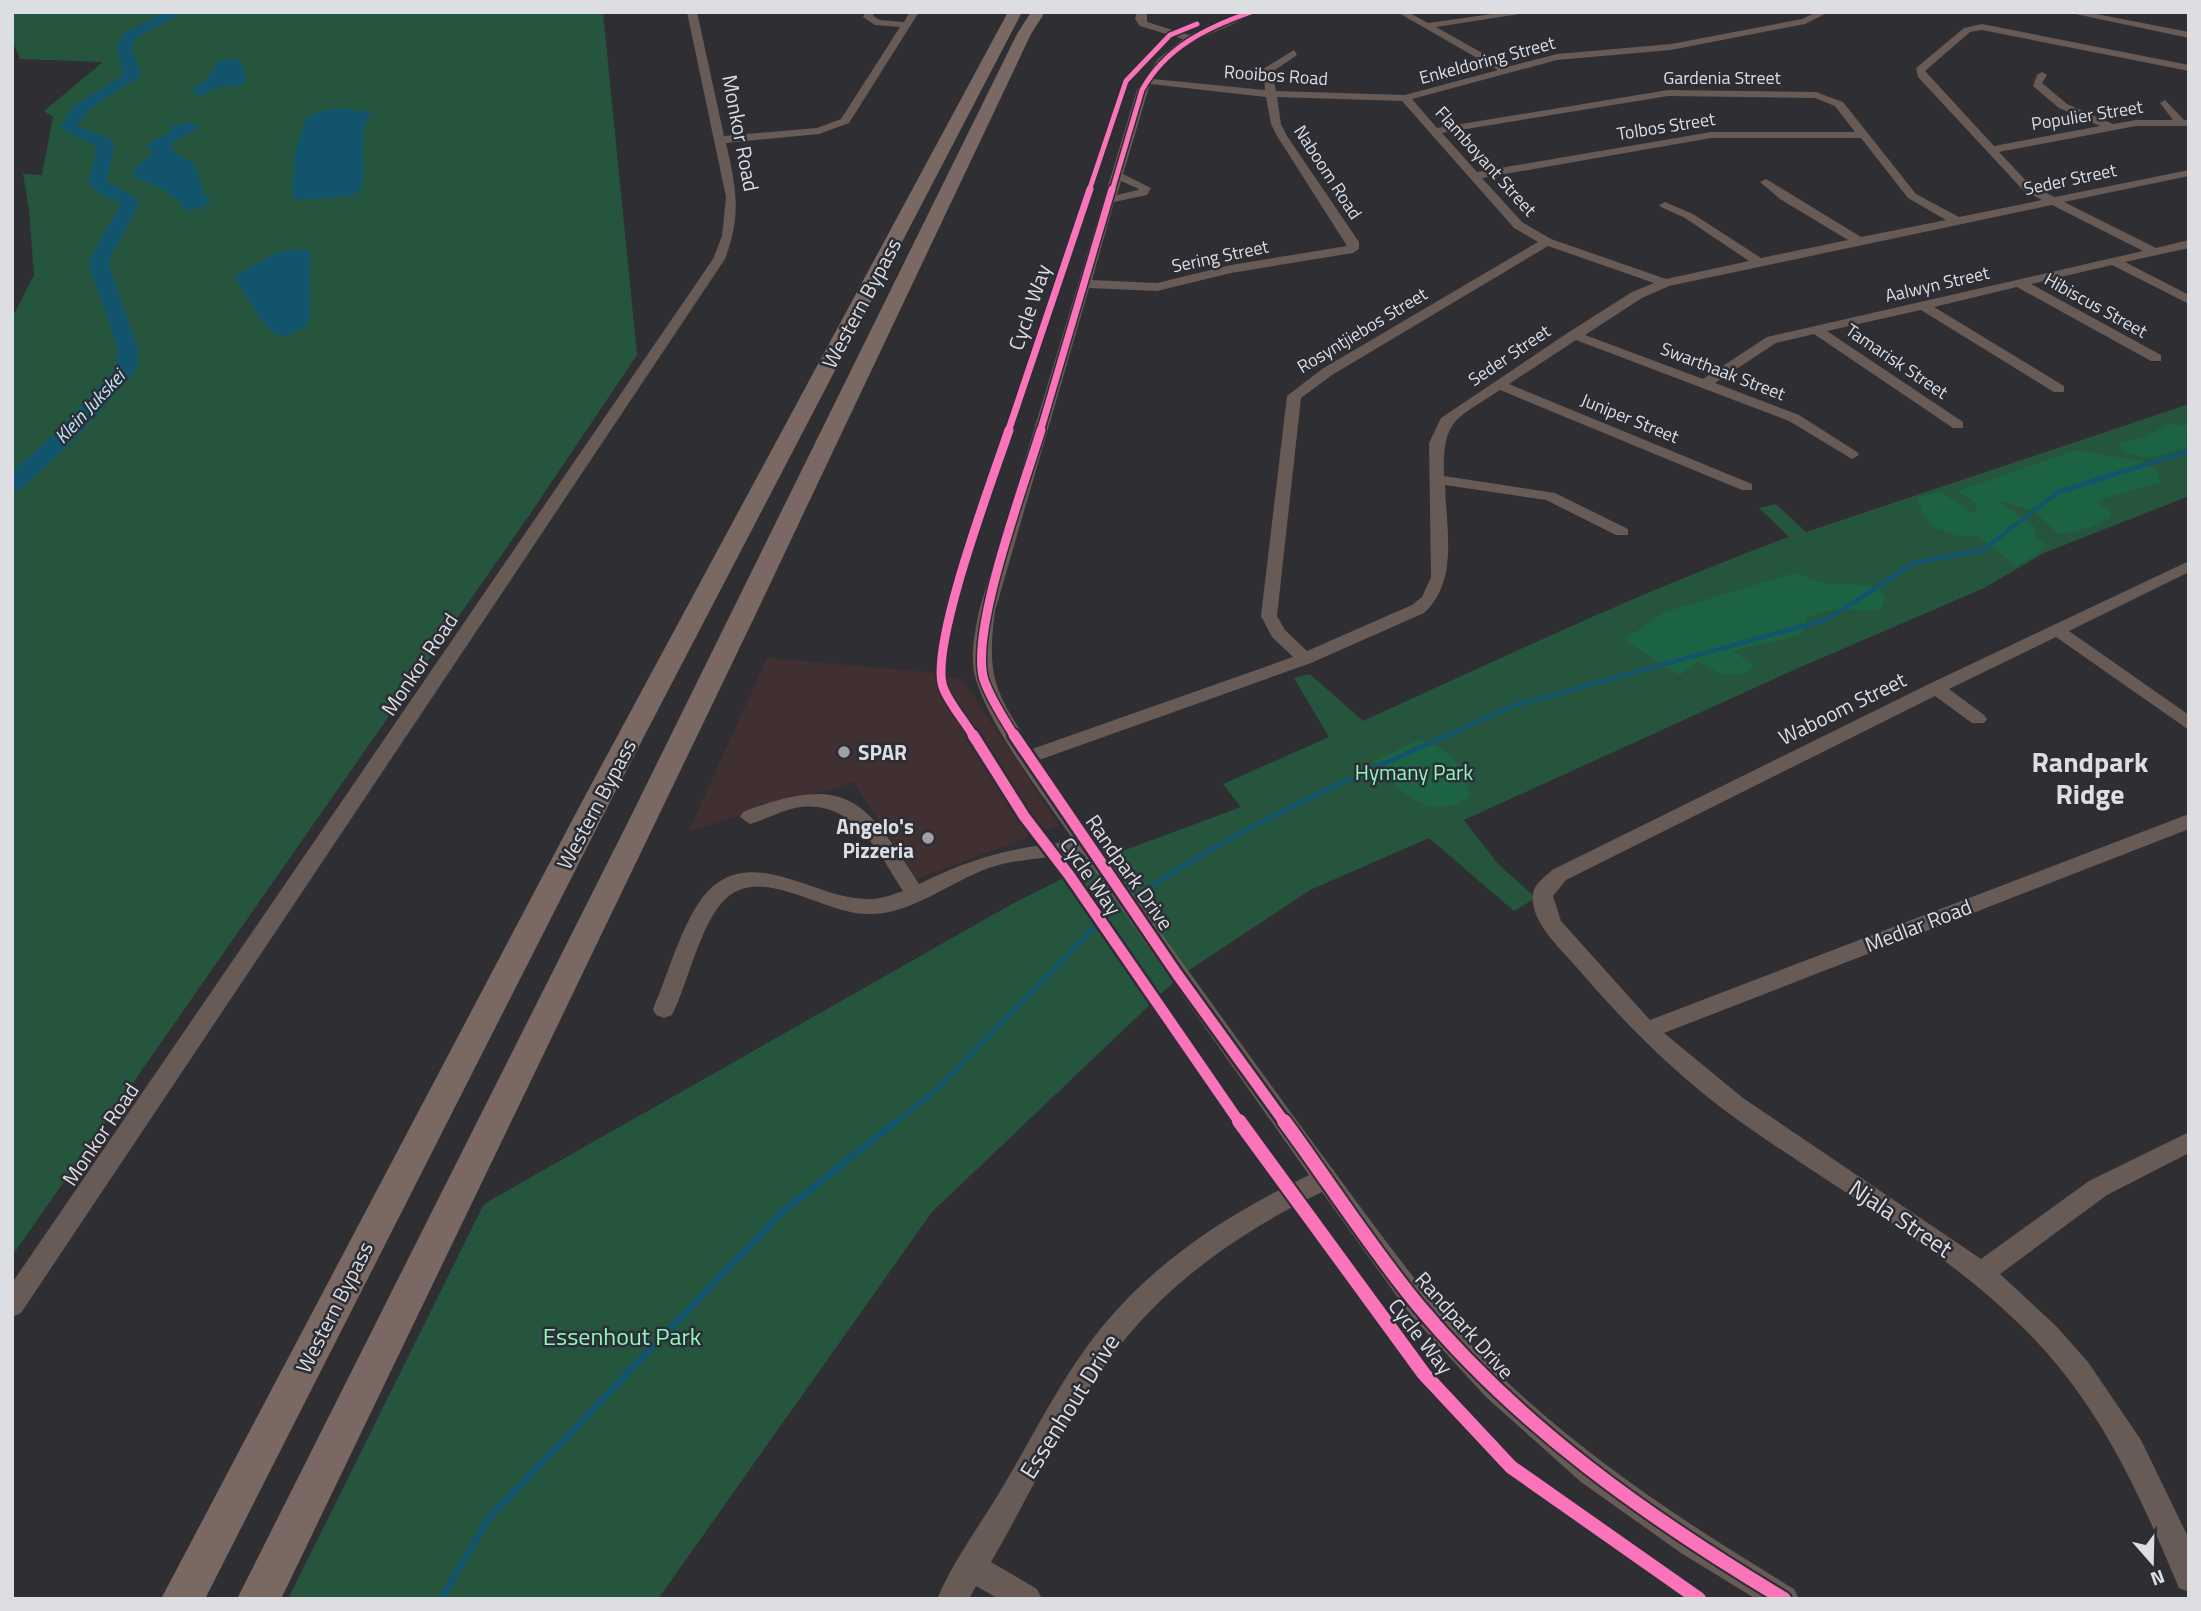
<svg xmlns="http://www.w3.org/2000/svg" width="2201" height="1611" font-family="'Titillium Web',sans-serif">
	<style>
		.commercial { fill: #413032 }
		.green { fill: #26553e }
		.forest { fill: #1c6343 }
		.water { fill: #11546b }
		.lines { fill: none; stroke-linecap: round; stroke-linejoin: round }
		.stream-far2 { stroke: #11546b; stroke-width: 4.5 }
		.stream-far1 { stroke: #11546b; stroke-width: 5 }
		.stream { stroke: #11546b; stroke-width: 7 }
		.river { fill: #11546b; fill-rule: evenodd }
		.minor { fill: #685a54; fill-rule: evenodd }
		.highway { fill: #796962; fill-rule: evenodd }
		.cycleway-far4-casing { stroke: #2d2e35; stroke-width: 8 }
		.cycleway-far3-casing { stroke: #2d2e35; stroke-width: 10 }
		.cycleway-far2-casing { stroke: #2d2e35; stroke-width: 12 }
		.cycleway-far1-casing { stroke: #2d2e35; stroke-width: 16 }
		.cycleway-casing { stroke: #2d2e35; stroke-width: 18 }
		.cycleway-far4 { stroke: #fb73b8; stroke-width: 5 }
		.cycleway-far3 { stroke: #fb73b8; stroke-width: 7 }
		.cycleway-far2 { stroke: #fb73b8; stroke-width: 9 }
		.cycleway-far1 { stroke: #fb73b8; stroke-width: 11 }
		.cycleway { stroke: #fb73b8; stroke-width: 14 }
		.poi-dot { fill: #a0a1a5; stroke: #2d2e35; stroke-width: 2.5 }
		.labels { text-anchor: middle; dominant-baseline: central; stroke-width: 5; stroke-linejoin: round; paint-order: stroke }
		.far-street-label { font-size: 18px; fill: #dddee2; stroke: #2d2e35 }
		.far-water-label { font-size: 19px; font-style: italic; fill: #bce6f9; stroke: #2d2e35 }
		.street-label { font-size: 21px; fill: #dddee2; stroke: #2d2e35 }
		.poi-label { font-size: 21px; font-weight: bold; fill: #dddee2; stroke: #2d2e35; text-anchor: start }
		.park-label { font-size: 21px; fill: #8df7be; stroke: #2d2e35 }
		.near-street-label { font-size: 24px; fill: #dddee2; stroke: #2d2e35 }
		.near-park-label { font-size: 24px; fill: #8df7be; stroke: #2d2e35 }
		.district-label { font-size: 28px; font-weight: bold; fill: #dddee2; stroke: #2d2e35 }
	</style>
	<rect width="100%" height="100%" fill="#2f2f33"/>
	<!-- commercial -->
	<path class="commercial" d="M767,658L928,672L962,679L1059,825L917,879L854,782L689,831Z"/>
	<!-- green -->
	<path class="green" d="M12,12H603L637,355L530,514L12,1256V318L34,275L29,209L23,174L42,175L53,117L44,111L103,62L20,59L12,40Z
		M2189,404V496L2044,553L1984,588L1787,673L1464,820L1498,864L1536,898L1514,911L1429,838L1310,890L1180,976L932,1212L658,1599H288L484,1204L1012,904L1101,859L1241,807L1223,784L1329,737L1294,678L1310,674L1363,721C1504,657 1644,590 1789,537L1759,508L1776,504L1806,532Z"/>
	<!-- forest -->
	<path class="forest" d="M2170,424L2189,426V447C2161,454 2156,464 2122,451L2119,443L2143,437Z
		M2076,450L2142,461L2157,470L2160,483L2098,500L2097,503L2111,512V517C2096,526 2074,535 2057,533L2034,511L1997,500L2034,526L2036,538L2046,544L2034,556L2016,566L1977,536H1959L1933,527L1922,512L1917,497L1941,492L1975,514L1977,504L1958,491Z
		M1795,573L1824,583L1878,586L1885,599L1880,610L1833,609L1807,617L1801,635L1732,651L1754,665L1747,673L1723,675L1698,661L1680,675L1624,640L1665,612Z
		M1421,739C1452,752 1462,762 1470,796C1432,825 1399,792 1374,761Z"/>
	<!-- water -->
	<path class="water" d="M237,58L246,73L244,85L215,88L202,96L193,93L194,88L209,77L219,61Z
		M338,108L371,112C354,143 370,165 360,191L348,197L298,200L292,197L295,153L306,118L322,111Z
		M190,122L200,127L172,143L174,152L195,164L204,193L211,202L198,209L183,210C178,193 148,182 133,177L135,167L154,152L148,148L149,142L167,135L172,126Z
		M293,249L307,250L311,255C307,279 314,305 307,326L284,337C262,332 248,294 234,277L274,254Z"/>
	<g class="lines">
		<!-- stream-far2 -->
		<path class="stream-far2" d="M1444,737L1513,706L1828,619L1914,563L1983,550L2058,492L2189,451"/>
		<!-- stream-far1 -->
		<path class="stream-far1" d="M1106,918C1209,841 1330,787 1448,735
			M895,1123L935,1091L1096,926"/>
		<!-- stream -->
		<path class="stream" d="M441,1599L489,1518L782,1212L897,1121"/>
		<!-- river -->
		<path class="river" d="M166,12H185L136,38L131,48L140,69L139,77L91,108L77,126L112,140L114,144L107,182L137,198L138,206L108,262L138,349L137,369L72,442L20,490L12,492V472L56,432L116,368L118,349L88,262L120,206L119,201L101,195L89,183L97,146L60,128L72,107L123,75L117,48L125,32Z"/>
		<!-- minor -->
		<path class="minor" d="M687,12H697L724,136L817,128L841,119L900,27L875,25L863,17L866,12H875L873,16L880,20L904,22L910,12H919L849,123L819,134L726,143C736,187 742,215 725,259L21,1313L12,1317V1283L713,259L722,236L726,197Z
			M1137,12H1147V22L1189,35L1242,12H1255C1219,36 1180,35 1153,79L1265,90L1263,69L1294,50L1297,55L1272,72L1276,91L1405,95L1498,70L1397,12H1408L1428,23L1506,12H1532L1436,27L1507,67L1557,54L1671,44L1802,19L1817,12H1829L1805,24L1671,50L1557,60L1412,99L1437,128L1668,90L1816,92L1843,102L1916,194L1959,217L2042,200L2023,190L1918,77L1916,68L1964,28L1982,24L2189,65V71L1982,30L1970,32L1925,71L1994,146L2100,126L2059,108L2033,86L2037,75L2042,72L2047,75L2042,83L2067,104L2113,124L2136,120H2173L2160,103L2165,100L2184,120H2189V126H2136L1999,152L2031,186L2055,197L2189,170V176L2064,202L2156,248L2189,240V248L2125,262L2189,295V304L2112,265L2031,284L2161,355V361H2151L2017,287L1934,307L2064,386V392H2054L1921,310L1827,331L1963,422V428H1953L1814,334L1776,343L1715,383L1799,415L1857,452L1859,455L1852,459L1789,421L1576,340L1509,384L1752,484V490H1742L1500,390C1455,420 1443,418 1444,476L1555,493L1628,529V535H1616L1546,500L1445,485C1446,528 1459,581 1424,613L1311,663L1039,760C1128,888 1219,1014 1311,1140C1372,1222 1430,1307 1504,1379C1591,1462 1692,1527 1794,1589L1799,1599H1756L1681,1553L1581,1482L1486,1397L1409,1313L1322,1192C1248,1228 1179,1274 1126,1338C1071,1404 1034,1488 991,1562L1037,1589L1042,1599H999L976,1586L969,1599H937C954,1559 983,1521 1005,1483C1037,1429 1066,1369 1107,1321C1162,1256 1234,1211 1309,1175L1083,854C1052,858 1019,858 989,868C949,882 910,916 866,914C825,913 770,871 733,893C702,912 689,983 672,1015L664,1018L656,1015L653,1009C667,977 679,933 698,904C742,836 810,898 866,899C879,900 891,895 903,891C879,853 854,801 801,807C784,809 767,819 750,824L740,817L743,812C847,773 864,798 919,884C976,856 1012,848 1074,841C1043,795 993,733 976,680C969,658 975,633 979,611L1137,90L1158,59L1183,39L1140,26L1135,19ZM1150,84L1266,97L1271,124L1277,136L1347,246L1231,265L1157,283L1092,280L1114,202L1147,195L1151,188L1123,174ZM1668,96L1815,98L1835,106L1855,132H1711L1477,172L1442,133ZM1277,97L1402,101L1514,228L1538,242L1322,369L1287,396L1261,616L1272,637L1293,657L1032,749C996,692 986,680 995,611L1089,288L1157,291L1231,273L1353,253L1359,249V242L1287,136L1281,124ZM1711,138H1861L1908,198L1946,220L1861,237L1766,179L1760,182L1780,199L1848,240L1761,258L1693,214L1665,202L1659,205L1661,207L1685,218L1749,261L1666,279L1551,239L1522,222L1482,178ZM1121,181L1139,189L1138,190L1117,195ZM2052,205L2143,251L1767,337L1703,379L1585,335L1642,298L1669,286ZM1548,246L1654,283L1632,292L1569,332L1441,418L1429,443L1431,577L1422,597L1412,605L1307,651L1285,630L1277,616L1301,398L1332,375Z
			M2066,12H2086L2189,32V38Z
			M2189,561V572L2069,631L2189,715V730L2056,637L1949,689L1984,715L1987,719L1984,723H1972L1935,696L1566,880L1553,896L1561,921L1650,1020L2189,814V829L1664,1033L1743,1098L1981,1259L2089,1181L2189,1132V1153L2107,1195L2000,1274L2057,1327L2088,1362L2141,1440L2189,1539V1592L2179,1588C2141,1498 2105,1415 2037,1342C1948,1248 1831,1188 1727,1112C1668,1068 1619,1017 1571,961C1556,944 1530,920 1533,894C1534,884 1545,877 1552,870L1929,684Z"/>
		<!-- highway -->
		<path class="highway" d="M1008,12H1022L613,796L205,1599H161L585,796Z
			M1031,12H1045L1031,34L752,622L281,1599H237L630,818L1017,34Z"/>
		<defs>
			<path id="cycleway-far4" d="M1089,191L1126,81L1170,35L1197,24
				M1112,191L1142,90C1166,47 1206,28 1251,12"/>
			<path id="cycleway-far3" d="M1008,432L1090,189
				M1040,432L1112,189"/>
			<path id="cycleway-far2" d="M974,737C965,721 949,704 943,687C929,646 993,478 1009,430
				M1015,737C1004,719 991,700 984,680C969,632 1025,483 1041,430"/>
			<path id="cycleway-far1" d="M973,735L1024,816L1069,875L1240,1123
				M1014,735L1177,974L1285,1123"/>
			<path id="cycleway" d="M1239,1121L1424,1374L1511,1467L1699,1599
				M1284,1121C1329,1182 1370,1247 1418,1305C1520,1428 1649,1518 1784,1599"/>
		</defs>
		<!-- cycleway-far4 casing -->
		<use href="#cycleway-far4" class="cycleway-far4-casing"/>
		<!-- cycleway-far3 casing -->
		<use href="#cycleway-far3" class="cycleway-far3-casing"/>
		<!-- cycleway-far2 casing -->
		<use href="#cycleway-far2" class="cycleway-far2-casing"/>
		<!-- cycleway-far1 casing -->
		<use href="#cycleway-far1" class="cycleway-far1-casing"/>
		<!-- cycleway casing -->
		<use href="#cycleway" class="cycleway-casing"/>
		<!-- cycleway-far4 -->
		<use href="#cycleway-far4" class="cycleway-far4"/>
		<!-- cycleway-far3 -->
		<use href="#cycleway-far3" class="cycleway-far3"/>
		<!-- cycleway-far2 -->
		<use href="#cycleway-far2" class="cycleway-far2"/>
		<!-- cycleway-far1 -->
		<use href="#cycleway-far1" class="cycleway-far1"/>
		<!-- cycleway -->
		<use href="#cycleway" class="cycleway"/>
	</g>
	<!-- markers -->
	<g class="poi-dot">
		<circle cx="844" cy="752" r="7"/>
		<circle cx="928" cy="838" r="7"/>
	</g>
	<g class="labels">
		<!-- far-street labels -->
		<g class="far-street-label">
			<text transform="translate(1487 60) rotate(-15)">Enkeldoring Street</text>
			<text transform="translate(1276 75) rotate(4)">Rooibos Road</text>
			<text x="1722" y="77">Gardenia Street</text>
			<text transform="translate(2087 115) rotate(-9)">Populier Street</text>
			<text transform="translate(1666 126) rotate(-9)">Tolbos Street</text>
			<text transform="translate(1486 161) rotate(48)">Flamboyant Street</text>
			<text transform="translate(1328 172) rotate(57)">Naboom Road</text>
			<text transform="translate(2070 179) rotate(-12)">Seder Street</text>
			<text transform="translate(1220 256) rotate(-12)">Sering Street</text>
			<text transform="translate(1937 284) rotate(-13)">Aalwyn Street</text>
			<text transform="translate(2096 305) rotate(29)">Hibiscus Street</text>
			<text transform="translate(1362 330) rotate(-31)">Rosyntjiebos Street</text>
			<text transform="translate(1509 355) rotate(-34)">Seder Street</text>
			<text transform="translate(1897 361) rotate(34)">Tamarisk Street</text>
			<text transform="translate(1723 371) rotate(21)">Swarthaak Street</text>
			<text transform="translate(1630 418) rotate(22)">Juniper Street</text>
		</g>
		<!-- far-water labels -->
		<g class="far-water-label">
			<text transform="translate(89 406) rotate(-47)">Klein Jukskei</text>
		</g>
		<!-- street labels -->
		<g class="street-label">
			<text transform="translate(741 133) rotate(79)">Monkor Road</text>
			<text transform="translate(861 303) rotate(-62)">Western Bypass</text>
			<text transform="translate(1029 307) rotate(-71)">Cycle Way</text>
			<text transform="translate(419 664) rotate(-56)">Monkor Road</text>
			<text transform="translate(1842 708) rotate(-26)">Waboom Street</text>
			<text transform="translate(596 804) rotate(-62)">Western Bypass</text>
			<text transform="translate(1130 872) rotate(55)">Randpark Drive</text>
			<text transform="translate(1091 876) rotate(55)">Cycle Way</text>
			<text transform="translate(1918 925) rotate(-21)">Medlar Road</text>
			<text transform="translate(100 1134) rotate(-56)">Monkor Road</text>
			<text transform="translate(334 1307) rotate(-63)">Western Bypass</text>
			<text transform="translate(1465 1325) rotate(48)">Randpark Drive</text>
			<text transform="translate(1421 1336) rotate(52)">Cycle Way</text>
		</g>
		<!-- poi labels -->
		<g class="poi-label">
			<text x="858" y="752">SPAR</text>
			<text x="914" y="826" text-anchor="end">Angelo's<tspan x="914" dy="24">Pizzeria</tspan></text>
		</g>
		<!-- park labels -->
		<g class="park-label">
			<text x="1414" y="772">Hymany Park</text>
		</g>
		<!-- near-street labels -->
		<g class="near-street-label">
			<text transform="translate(1901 1218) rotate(34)">Njala Street</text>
			<text transform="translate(1069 1406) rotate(-58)">Essenhout Drive</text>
		</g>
		<!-- near-park labels -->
		<g class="near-park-label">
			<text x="622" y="1336">Essenhout Park</text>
		</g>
		<!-- district labels -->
		<g class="district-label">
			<text x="2090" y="761">Randpark<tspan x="2090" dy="32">Ridge</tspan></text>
		</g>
	</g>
	<!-- border -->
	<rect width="2201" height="1611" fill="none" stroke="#dddee2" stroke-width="28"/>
	<!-- north arrow -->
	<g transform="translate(2152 1562) rotate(160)" stroke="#2d2e35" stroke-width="5" paint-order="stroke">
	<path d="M0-5L12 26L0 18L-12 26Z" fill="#dddee2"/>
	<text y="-10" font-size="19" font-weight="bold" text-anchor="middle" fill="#dddee2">N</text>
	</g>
</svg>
